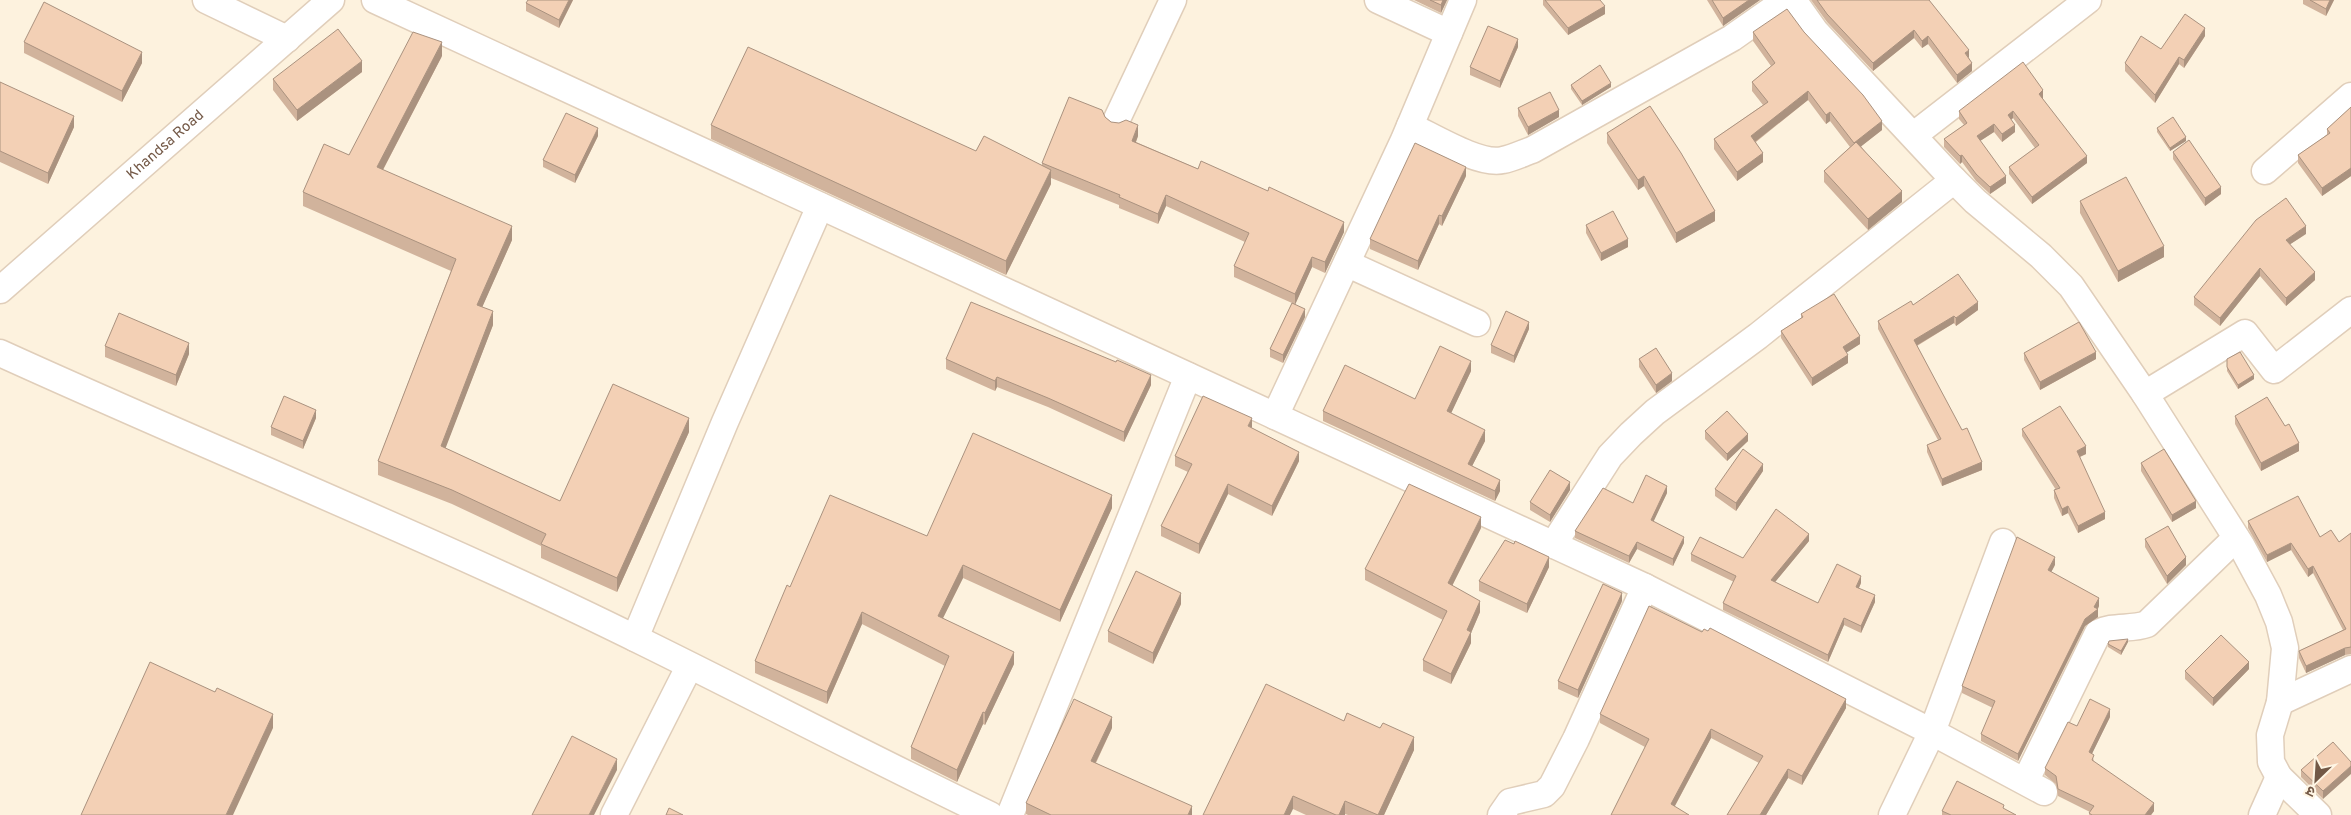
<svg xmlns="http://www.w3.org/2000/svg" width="2351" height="815" font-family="Overpass,'Noto Sans Devanagari',sans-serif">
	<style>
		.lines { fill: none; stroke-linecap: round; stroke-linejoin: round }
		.minor-casing { stroke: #e0ceba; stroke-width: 29 }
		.minor { stroke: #fff; stroke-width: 26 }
		.wall { fill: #d1b39c }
		.shaded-wall { fill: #aa927f }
		.building { fill: #f3d0b5; stroke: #aa927f }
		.labels { text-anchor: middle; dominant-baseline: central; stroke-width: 4; stroke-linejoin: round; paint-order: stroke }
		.street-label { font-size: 15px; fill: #735846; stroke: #fff6e5 }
	</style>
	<rect width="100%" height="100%" fill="#fdf2de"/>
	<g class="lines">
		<defs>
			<g id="minor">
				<path d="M206,0L287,39"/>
				<path d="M375,0L1645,587L1932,732L2044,792"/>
				<path d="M1378,0L1449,33"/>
				<path d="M1793,0L1815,31L1954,180L1975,201L2041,256L2071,286L2145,394L2241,545L2268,595L2279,622L2285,648L2280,702L2270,735L2271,762L2279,777L2318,815"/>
				<path d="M1117,119L1173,0"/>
				<path d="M1410,126C1432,136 1480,166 1503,160C1513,158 1523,153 1532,150L1732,38L1786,0"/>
				<path d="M1914,135L2088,0"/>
				<path d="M2265,171L2351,96"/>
				<path d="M1348,264L1477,323"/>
				<path id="s1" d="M0,290L331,0"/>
				<path d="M0,353C167,429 336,499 502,575C667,650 827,737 990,815"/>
				<path d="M2145,394L2245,333L2274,370L2351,310"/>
				<path d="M1275,416L1404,140L1463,0"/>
				<path d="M1553,545L1610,456L1631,434L1655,412L1758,336L1954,180"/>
				<path d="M635,638L725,422L820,206"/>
				<path d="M2280,702L2351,669"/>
				<path d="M2026,780L2098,633C2113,625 2131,630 2147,624L2236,538"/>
				<path d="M614,815L689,667"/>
				<path d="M1010,815L1188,376"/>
				<path d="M1501,815L1510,802L1544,794L1552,786L1576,739L1645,587"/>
				<path d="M1892,815L1932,732L2003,542"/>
				<path d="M2262,815L2279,777"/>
			</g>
		</defs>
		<!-- minor casing -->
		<use href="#minor" class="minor-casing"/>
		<!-- minor -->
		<use href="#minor" class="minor"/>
	</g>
	<!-- wall -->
	<path class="wall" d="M573,0L559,28L526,11V3Z
		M1414,0H1447L1441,13Z
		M1543,0H1600L1605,14L1568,35L1543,5Z
		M1707,0H1760L1723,26Z
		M1811,0H1929L1969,58L1972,71L1957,83L1928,44L1922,48L1914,38L1873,71L1827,22Z
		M2303,0H2334L2326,16L2303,4Z
		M1753,32H1804L1882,130L1861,146L1902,202L1868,230L1824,182V171L1850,147L1830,121L1826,124L1808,100L1756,142L1763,162L1737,181L1714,149V139L1763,105L1752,91V82L1771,66L1753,41Z
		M2205,36L2184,68L2179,64L2155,103L2125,71V63L2161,49Z
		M24,42L142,63L122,102L24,53Z
		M1518,47L1500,88L1470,75V67Z
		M442,56L383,170L512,240L482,307L493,325L445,448L560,501L689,432L617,592L541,558V546L452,504L378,475V461L451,271L303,206V192L349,155Z
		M362,72L297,121L273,90V79Z
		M0,82L74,127L48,184L0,162Z
		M1571,85L1611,87L1582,105L1571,89Z
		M2042,98L2087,163L2032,204L2009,174V167L2035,148L2013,118L2011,120L2015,132L2002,142L1994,132L1980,141L2006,183L1990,194L1976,181L1962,162L1960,164L1944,147V139L1964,125L1959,119V111L2043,98Z
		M2351,107V176L2322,196L2298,163V155L2327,135V129Z
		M1518,108L1559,117L1528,135L1518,116Z
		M1105,117L1111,122L1138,136L1136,142L1344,232L1325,273L1312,267L1295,304L1305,317L1283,363L1270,357V349L1292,303L1234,277V266L1245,242L1166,206L1158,224L1119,208V205L1051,178V184L1006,275L711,139V125L976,151L1042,165V163Z
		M2157,128L2186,141L2170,151L2157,132Z
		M1607,133L1715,221L1676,243L1644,186L1638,190L1607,143Z
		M598,136L575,183L543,167V160Z
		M2173,152L2221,194L2205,206L2173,159Z
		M1466,176L1442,226L1439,224L1418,270L1370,249V239Z
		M2080,201L2164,257L2118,282L2080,213Z
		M1586,225L1628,247L1601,261L1586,233Z
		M2306,234L2290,244L2315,280L2286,306L2260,276L2220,326L2194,305V297Z
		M1913,305L1978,310L1956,326L1954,323L1917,346L1982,470L1942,486L1927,452V445L1938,440L1878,329V321Z
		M1801,314L1860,344L1846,352L1848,363L1812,386L1781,338V331L1801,318Z
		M1529,329L1514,363L1491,353V345Z
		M105,346L189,354L176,386L105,357Z
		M2024,353L2096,359L2040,390L2024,360Z
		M946,359L1151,385L1124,442L1048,407L997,387L995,391L946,369Z
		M1639,359L1672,381L1656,393L1639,367Z
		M2227,359L2254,379L2238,389L2227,371Z
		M1471,371L1451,413L1485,441L1472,466L1500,491L1495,501L1323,421V411L1415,399Z
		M2235,416L2299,451L2261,471L2235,424Z
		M316,418L303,449L271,435V427Z
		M1252,428L1299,461L1272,516L1228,494L1199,554L1161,536V526L1188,472L1175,466V456Z
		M2022,429L2086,454L2080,457L2105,519L2078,533L2068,513L2062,516L2054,498V490H2056L2022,436Z
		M1705,431L1748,441L1727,461L1705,439Z
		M2141,463L2196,508L2172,522L2141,471Z
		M1763,471L1736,511L1715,496V489Z
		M1570,490L1550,522L1530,510V502Z
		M1667,493L1653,521L1684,543L1673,566L1637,549L1629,563L1575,538V531L1633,503Z
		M1112,508L1060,622L963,578L943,618L1014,664L985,725L983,724L957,782L911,759V747L945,666L862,624L827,704L755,673V661L790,587L927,536Z
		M2248,521L2320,537L2339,542L2351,533V654L2345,655L2306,673L2299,658V651L2343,630L2313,573L2308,577L2291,550L2267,562L2248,528Z
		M1481,528L1452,586L1480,612L1471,633V643L1451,684L1423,671V660L1443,620L1365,580V569Z
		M2145,539L2186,565L2167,584L2145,547Z
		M1809,541L1775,582L1818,603L1861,583L1859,588L1875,602L1861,633L1844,625L1828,662L1723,610V603L1734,582L1691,561V554L1743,558Z
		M1514,544L1549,567L1527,613L1479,591V581Z
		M2055,565L2051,572L2099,606L2098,609V617L2085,626L2018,761L1981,741V734L1993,708L1962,693V686Z
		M1622,601L1578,698L1558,689V681Z
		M1181,604L1153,664L1108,642V631Z
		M2128,642L2121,655L2108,647V644Z
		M2249,669L2213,706L2185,679V671Z
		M1846,708L1802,785L1788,778L1766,815H1727L1759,763L1711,738L1675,806L1611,815L1645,747L1600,723V714Z
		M2110,717L2092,753L2094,762L2154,811L2151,815H2089L2090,812L2058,796L2056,784L2045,775V768L2077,726Z
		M1344,721L1414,750L1384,815H1348L1345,814V815H1306L1293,809L1203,815Z
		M1112,728L1096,763L1192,815H1028L1026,814V803Z
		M2333,742L2323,799L2301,777V770Z
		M2004,809L2016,815H1942V811Z"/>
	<!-- shaded-wall -->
	<path class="shaded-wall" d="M569,0H573L559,28V20Z
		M1443,0H1447L1441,13V5Z
		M1749,0H1760L1723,26V18Z
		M2330,0H2334L2326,16V9Z
		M1605,6V14L1568,35V28Z
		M2205,28V36L2184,68V60Z
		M1914,30V38L1873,71V63Z
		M1928,36V44L1922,48V41Z
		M1518,39V47L1500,88V81Z
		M442,42V56L377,181V167Z
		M1969,50V58L1965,53Z
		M142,52V63L122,102V91Z
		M2179,57V64L2155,103V95Z
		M362,61V72L297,121V110Z
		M1972,63V71L1957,83V75Z
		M1611,83V87L1582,105V101Z
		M2043,90V98L2039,101V94Z
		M1808,91V100L1751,145V136Z
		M1559,110V117L1528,135V127Z
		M2013,111V118L2008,122V115Z
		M1830,112V121L1826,124V115Z
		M74,116V127L48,184V173Z
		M1882,121V130L1854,152V143Z
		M1994,124V132L1977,143V136Z
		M1138,125V136L1132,152V141Z
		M2015,125V132L2002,142V134Z
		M598,128V136L575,183V175Z
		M2186,137V141L2170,151V148Z
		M1763,153V162L1737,181V172Z
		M1962,155V162L1960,164V156Z
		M2087,156V163L2032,204V197Z
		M1466,167V176L1442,226V216Z
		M2351,168V176L2322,196V188Z
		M1051,170V184L1006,275V261Z
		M1644,176V186L1638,190V180Z
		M2006,176V183L1990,194V187Z
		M2221,187V194L2205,206V198Z
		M1902,191V202L1868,230V219Z
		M1166,195V206L1158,224V214Z
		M1715,211V221L1676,243V233Z
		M1439,215V224L1418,270V261Z
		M1344,222V232L1325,273V262Z
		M512,226V240L477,319V305Z
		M2306,226V234L2286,247V240Z
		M1628,239V247L1601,261V253Z
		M2164,246V257L2118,282V271Z
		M1312,257V267L1295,305V294Z
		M2260,268V276L2220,326V318Z
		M2315,272V280L2286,306V298Z
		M1978,302V310L1956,326V318Z
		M1305,309V317L1283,363V355Z
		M493,311V325L441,460V446Z
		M1954,316V323L1914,347V340Z
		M1529,322V329L1514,363V356Z
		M1860,336V344L1843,355V347Z
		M189,343V354L176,386V375Z
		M2096,352V359L2040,390V382Z
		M1848,355V363L1812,386V378Z
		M1471,361V371L1447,422V411Z
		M1672,373V381L1656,393V385Z
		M1151,375V385L1124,442V432Z
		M2254,375V379L2238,389V385Z
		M997,377V387L995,391V381Z
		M316,410V418L303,449V441Z
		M689,418V432L617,592V578Z
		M1252,418V428L1248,426Z
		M1485,430V441L1468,474V464Z
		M1748,434V441L1727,461V454Z
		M2299,443V451L2261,471V463Z
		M2086,446V454L2077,458V451Z
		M1299,452V461L1272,516V506Z
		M1982,462V470L1942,486V479Z
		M1763,464V471L1736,511V503Z
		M1500,480V491L1495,501V491Z
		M1570,482V490L1550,522V515Z
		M1228,484V494L1199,554V544Z
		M1667,486V493L1651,527V520Z
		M1112,495V508L1060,622V610Z
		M2196,501V508L2172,522V515Z
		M2068,506V513L2062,516V509Z
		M2105,512V519L2078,533V526Z
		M1481,517V528L1448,594V583Z
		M1809,534V541L1771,587V580Z
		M1684,537V543L1673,566V559Z
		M1637,542V549L1629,563V556Z
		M2291,543V550L2267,562V555Z
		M1549,557V567L1527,613V604Z
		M2055,557V565L2048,578V570Z
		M2186,557V565L2167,584V576Z
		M963,565V578L938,628V616Z
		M2313,566V573L2308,577V569Z
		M1861,576V583L1856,594V587Z
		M1181,593V604L1153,664V653Z
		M1622,593V601L1578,698V690Z
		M1875,595V602L1861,633V626Z
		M2099,598V606L2097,610L2098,609V617L2085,626L2018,761V754L2085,619L2094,607Z
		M1480,601V612L1471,633V643L1451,684V674L1467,630Z
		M862,612V624L827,704V692Z
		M1844,618V625L1828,662V655Z
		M2128,639V642L2121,655V651Z
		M2345,648V655L2306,673V666Z
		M1014,652V664L985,725V713Z
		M2249,662V669L2213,706V698Z
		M1846,699V708L1802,785V776Z
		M2110,709V717L2089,760V752Z
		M983,712V724L957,782V770Z
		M273,714V728L233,815H226Z
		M1112,717V728L1091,772V761Z
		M1711,729V738L1671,813V804Z
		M1414,737V750L1384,815H1378Z
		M617,759V770L594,815H589Z
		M2351,766V774L2323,799V791Z
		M1788,769V778L1766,815H1760Z
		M1293,796V809L1290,815H1284Z
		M1345,801V815H1339Z
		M2154,803V811L2151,815H2145Z
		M1192,806V815H1188Z"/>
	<!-- building -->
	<path class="building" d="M528,0H569L559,20L526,3Z
		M1430,0H1443L1441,5Z
		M1545,0H1600L1605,6L1568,28Z
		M1712,0H1749L1723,18Z
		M1817,0H1929L1969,50L1965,53L1972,63L1957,75L1928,36L1922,41L1914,30L1873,63L1827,14Z
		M2310,0H2330L2326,9Z
		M44,2L142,52L122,91L24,42Z
		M1787,9L1804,32L1863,95L1882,121L1854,143L1830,112L1826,115L1808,91L1751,136L1763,153L1737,172L1714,139L1768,102L1752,82L1775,63L1753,32Z
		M2185,14L2205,28L2184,60L2179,57L2155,95L2125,63L2141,36L2161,49Z
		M1488,26L1518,39L1500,81L1470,67Z
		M338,29L362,61L297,110L273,79Z
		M413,32L442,42L377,167L512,226L477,305L493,311L441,446L560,501L613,384L689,418L617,578L541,544L546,534L452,490L378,461L456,259L303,192L324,144L349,155Z
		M748,47L976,151L984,136L1051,170L1006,261L711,125Z
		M2023,62L2043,90L2039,94L2087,156L2032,197L2009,167L2039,145L2013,111L2008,115L2015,125L2002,134L1994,124L1977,136L2006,176L1990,187L1976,174L1962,155L1960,156L1944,139L1967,123L1959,111Z
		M1600,65L1611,83L1582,101L1571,85Z
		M0,82L74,116L48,173L0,151Z
		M1550,92L1559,110L1528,127L1518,108Z
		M1069,97L1102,110L1105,117L1111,122L1119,123L1126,120L1138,125L1132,141L1198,169L1201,161L1268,191L1269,187L1344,222L1325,262L1312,257L1295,294L1234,266L1249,233L1166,195L1158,214L1119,197L1120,195L1042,163Z
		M1650,106L1681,153L1715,211L1676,233L1644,176L1638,180L1607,133Z
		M2351,107V168L2322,188L2298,155L2330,133L2327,129Z
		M566,113L598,128L575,175L543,160Z
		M2173,117L2186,137L2170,148L2157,128Z
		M2189,140L2221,187L2205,198L2173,152Z
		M1856,142L1902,191L1868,219L1824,171Z
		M1415,143L1466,167L1442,216L1439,215L1418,261L1370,239Z
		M2126,177L2164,246L2118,271L2080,201Z
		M2286,198L2306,226L2286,240L2315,272L2286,298L2260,268L2220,318L2194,297L2256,220Z
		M1613,211L1628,239L1601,253L1586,225Z
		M1958,274L1978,302L1956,318L1954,316L1914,340L1962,430L1967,428L1982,462L1942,479L1927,445L1941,439L1878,321L1911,301L1913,305Z
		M1834,294L1860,336L1843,347L1848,355L1812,378L1781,331L1803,317L1801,314Z
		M971,302L1116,362L1117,360L1151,375L1124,432L1048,398L997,377L995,381L946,359Z
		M1292,303L1305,309L1283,355L1270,349Z
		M1506,311L1529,322L1514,356L1491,345Z
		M119,313L189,343L176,375L105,346Z
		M2079,322L2096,352L2040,382L2024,353Z
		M1440,346L1471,361L1447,411L1485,430L1468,464L1500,480L1495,491L1323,411L1345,365L1415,399Z
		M1656,348L1672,373L1656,385L1639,359Z
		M2240,352L2254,375L2238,385L2227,367V359Z
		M284,396L316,410L303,441L271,427Z
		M1203,396L1252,418L1248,426L1299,452L1272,506L1228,484L1199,544L1161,526L1192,464L1175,456Z
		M2267,397L2285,426L2289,424L2299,443L2261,463L2235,416Z
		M2060,406L2086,446L2077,451L2105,512L2078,526L2068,506L2062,509L2054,490L2060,488L2022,429Z
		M1727,411L1748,434L1727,454L1705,431Z
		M973,433L1112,495L1060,610L963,565L938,616L1014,652L985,713L983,712L957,770L911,747L949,656L862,612L827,692L755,661L787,585L790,587L830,495L927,536Z
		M1743,449L1763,464L1736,503L1715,489Z
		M2164,449L2196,501L2172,515L2141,463Z
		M1550,470L1570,482L1550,515L1530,502Z
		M1646,475L1667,486L1651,520L1684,537L1673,559L1637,542L1629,556L1575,531L1603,488L1633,503Z
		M1409,484L1481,517L1448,583L1480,601L1467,630L1471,632L1451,674L1423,660L1447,611L1365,569Z
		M2298,496L2320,537L2331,530L2339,542L2351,533V647L2345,648L2306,666L2299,651L2346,629L2313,566L2308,569L2291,543L2267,555L2248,521Z
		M1776,509L1809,534L1771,580L1818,603L1837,564L1861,576L1856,587L1875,595L1861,626L1844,618L1828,655L1723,603L1736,576L1691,554L1700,537L1743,558Z
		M2168,526L2186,557L2167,576L2145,539Z
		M2017,537L2055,557L2048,570L2099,598L2094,607L2098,609L2085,619L2018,754L1981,734L1995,701L1962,686Z
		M1505,540L1514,544L1515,541L1549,557L1527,604L1479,581Z
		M1136,571L1181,593L1153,653L1108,631Z
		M1603,584L1622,593L1578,690L1558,681Z
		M1649,606L1702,632L1704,629L1708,631L1710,628L1846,699L1802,776L1788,769L1760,815H1727L1763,756L1711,729L1671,804L1689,815H1611L1649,739L1600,714Z
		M2221,635L2249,662L2213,698L2185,671Z
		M2128,639L2121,651L2108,644L2109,641Z
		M150,662L215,692L217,688L273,714L226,815H81Z
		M1266,684L1344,721L1347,713L1380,728L1383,723L1414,737L1378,815L1345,801L1339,815H1336L1293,796L1284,815H1203Z
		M1074,699L1112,717L1091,761L1192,806L1188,815H1051L1026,803Z
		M2090,699L2110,709L2089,752L2094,755L2092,760L2154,803L2145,815H2092L2089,813L2094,806L2058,789L2056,776L2045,768L2068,722L2077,726Z
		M572,736L617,759L589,815H532Z
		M2333,742L2351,762V766L2323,791L2301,770Z
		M1957,781L2004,805L2003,808L2016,815H1951L1942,811Z
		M669,808L683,815H666Z"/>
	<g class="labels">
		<!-- street labels -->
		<g class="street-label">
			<text stroke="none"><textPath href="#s1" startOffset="220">Khandsa Road</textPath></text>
		</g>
	</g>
	<!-- north arrow -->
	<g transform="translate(2316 780) rotate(205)" stroke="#fff6e5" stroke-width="4" paint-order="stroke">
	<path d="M0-4L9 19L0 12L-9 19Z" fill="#735846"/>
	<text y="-8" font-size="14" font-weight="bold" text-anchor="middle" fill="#735846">उ</text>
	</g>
</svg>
